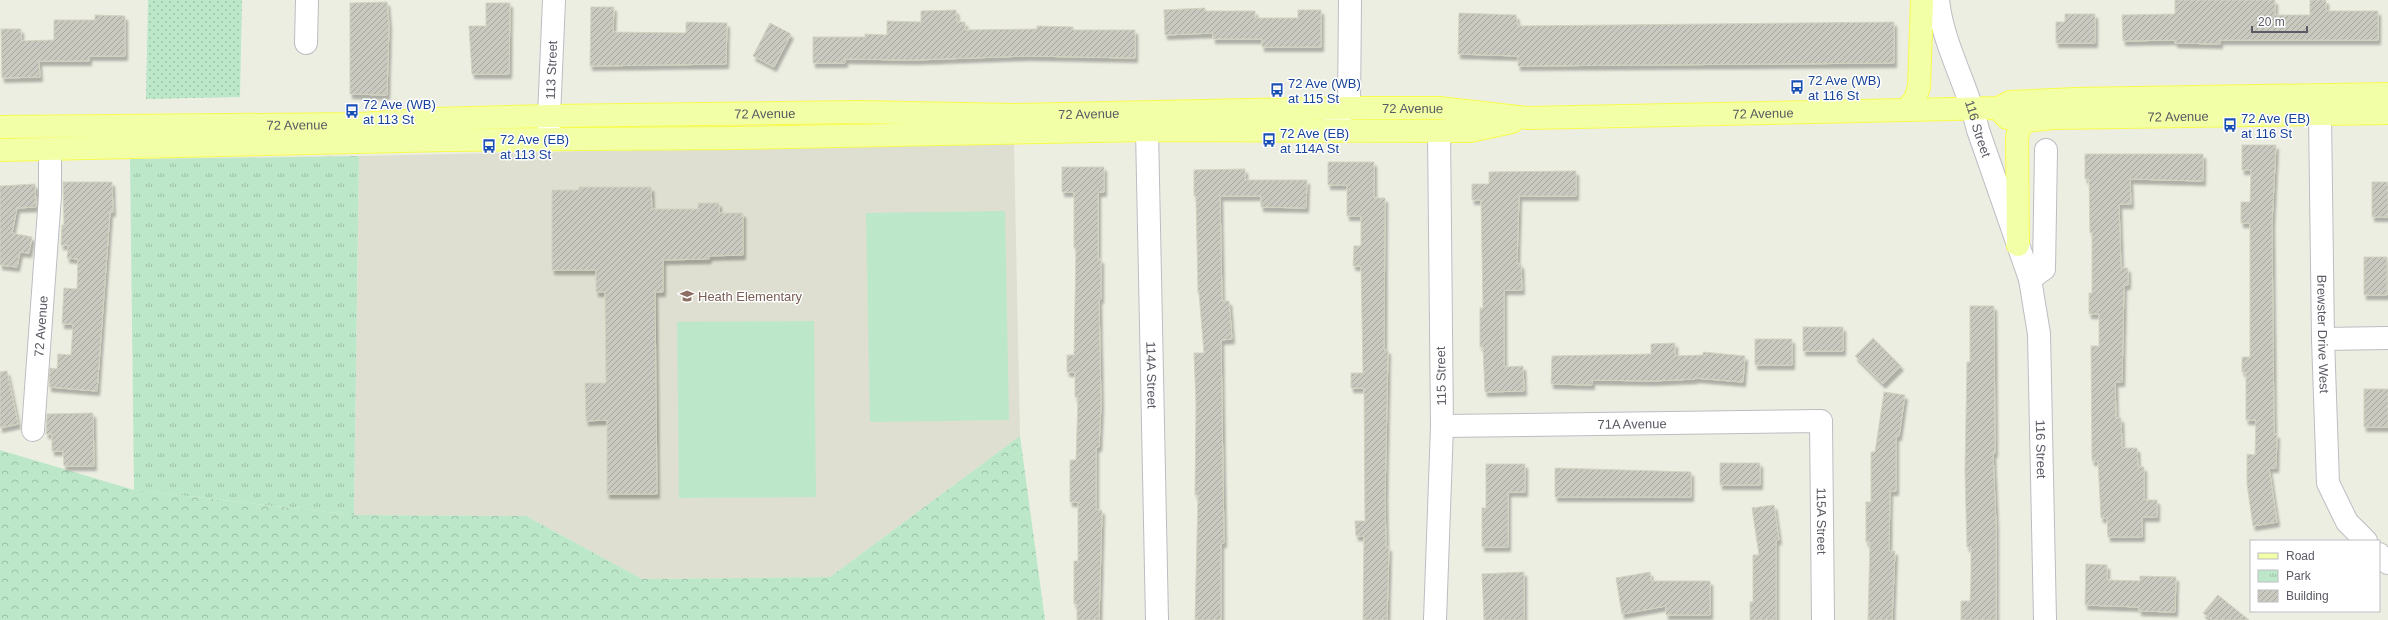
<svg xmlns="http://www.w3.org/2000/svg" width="2388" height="620" font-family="Helvetica,sans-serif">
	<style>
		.education { fill: #dedfd0 }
		.grass { fill: url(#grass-dots) }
		.forest { fill: url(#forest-crowns) }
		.park { fill: url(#park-tufts) }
		.pitch { fill: #bce8c9 }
		.building { fill: url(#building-hatch); stroke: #d3d3c0; filter: url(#shadow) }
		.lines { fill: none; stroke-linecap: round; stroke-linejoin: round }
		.minor-casing { stroke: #bcbdc4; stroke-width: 24 }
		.major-casing { stroke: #f7fc4d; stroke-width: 24 }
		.minor { stroke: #fff; stroke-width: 22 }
		.major { stroke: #f2ffa6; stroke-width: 22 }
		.labels { text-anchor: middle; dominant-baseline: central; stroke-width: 3; stroke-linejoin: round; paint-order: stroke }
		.street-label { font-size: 13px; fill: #5a5b64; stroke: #fff }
		.transit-label { font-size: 13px; fill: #164399; stroke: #fff; text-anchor: start }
		.education-label { font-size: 13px; fill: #785e54; stroke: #fff; text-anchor: start }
	</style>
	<defs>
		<pattern id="grass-dots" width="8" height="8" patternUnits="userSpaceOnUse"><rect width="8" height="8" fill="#bce8c9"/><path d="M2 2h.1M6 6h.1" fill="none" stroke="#9cbfa7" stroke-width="1.8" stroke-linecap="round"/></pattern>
		<pattern id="forest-crowns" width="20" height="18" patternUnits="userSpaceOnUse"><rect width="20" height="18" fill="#bce8c9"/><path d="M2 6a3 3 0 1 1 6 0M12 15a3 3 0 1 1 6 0" fill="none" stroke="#9cbfa7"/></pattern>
		<pattern id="park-tufts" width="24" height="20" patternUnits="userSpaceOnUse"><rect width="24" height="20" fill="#bce8c9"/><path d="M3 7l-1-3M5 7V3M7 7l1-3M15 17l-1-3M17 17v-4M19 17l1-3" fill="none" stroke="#9cbfa7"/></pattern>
		<pattern id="building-hatch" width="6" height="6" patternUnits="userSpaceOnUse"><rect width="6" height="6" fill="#c9c9bf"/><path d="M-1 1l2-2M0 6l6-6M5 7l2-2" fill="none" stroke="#a6a69f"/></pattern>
		<filter id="shadow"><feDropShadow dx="2.5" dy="4.5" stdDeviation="1" flood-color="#0004"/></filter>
	</defs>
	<rect width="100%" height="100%" fill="#edeee2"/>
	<!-- education -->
	<path class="education" d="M1014,142L1020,436L830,577L642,579L526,516L354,515L359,156Z"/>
	<!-- grass -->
	<path class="grass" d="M148,0H242L240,97L146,99Z"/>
	<!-- forest -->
	<path class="forest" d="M1020,436L1045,620H0V450L134,490L354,515L526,516L642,579L830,577Z"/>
	<!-- park -->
	<path class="park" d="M359,156L354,515L134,490L130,159Z"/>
	<!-- pitch -->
	<path class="pitch" d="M1005,211L1009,420L870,422L866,213Z
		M814,321L816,497L679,498L677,322Z"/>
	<!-- building -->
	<path class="building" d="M2175,0H2275V15H2310V0H2326V11H2378V40H2220V44L2175,43V40L2123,41L2122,15L2175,14Z
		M387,2L389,25L387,95L350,94V3Z
		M486,3H510L509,74H472L469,26H486Z
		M591,7H614L613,32L686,33V22L727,23L726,64L590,66Z
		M1205,8V11H1255V18H1298V10H1321V47H1262V39H1213V33L1165,35L1164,10Z
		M956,10L957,22H965V30L1037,29V26L1073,27V30H1135V58L1027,56L915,60L845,59V63H813V37H865V34L887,35V21L921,22V11Z
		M1459,13L1516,15L1518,26L1894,22V63L1518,66V56L1458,54Z
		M2065,14H2095V43H2056V22H2065Z
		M95,15L125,16V56H89V61H39L40,77L2,78L1,29H21V41L54,40V20H95Z
		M770,23L791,34L774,67L753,56Z
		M2242,145H2276L2272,223L2274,434H2277L2276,468H2269L2277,522L2253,526L2247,484V454L2255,455L2256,420H2246V372H2242V357H2250V223H2241V202H2250L2251,170H2242Z
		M2085,154H2203V181L2130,179L2131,204H2119L2121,268H2128V285H2124L2122,382H2115L2116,418H2121L2122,448H2137L2138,467H2144V500H2157V517H2142V537H2108L2107,518H2101L2098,461H2092L2091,346H2099V314H2089V293H2092V232L2090,233L2089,179H2085Z
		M1328,162H1374V198H1385L1384,350H1388L1385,498L1386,547H1389L1387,620H1363L1364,536H1356L1355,521H1365L1364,388H1351V373H1363L1361,266H1353L1354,246H1361V216H1347V185H1328Z
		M1062,167H1104V192H1098V259H1101V299H1099L1101,405L1099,447H1096V510H1102L1099,620H1077V604H1074V561H1078V502H1070V460H1076L1078,397H1075V372H1067V355H1074L1076,248H1074V192H1062Z
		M1245,169V180H1307L1306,208L1261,207V196H1220L1222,301H1229L1232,339L1221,340L1224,543H1221V620H1195L1198,495H1195L1196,404L1194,353H1204L1199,293H1198L1196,196H1194V170Z
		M1576,171V196H1519L1517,264H1521L1522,290H1504V367L1523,366L1524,391L1485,392L1483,347H1480V308H1483L1481,200H1472V184H1489V172Z
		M63,182H112L113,212H110L97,391L49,387L50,368L57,369L58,354L71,355L73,324H62L64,288L77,289L78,259L67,258L68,245H61L62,225H64Z
		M2372,182H2388V217H2372Z
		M35,184L36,207L17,208L12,233L32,237L29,253L20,252L17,267L0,265V186Z
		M579,187H651L652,209H698V203H719V213H743V255L709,256V259L663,260V292H655L657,494H607V420L586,421L585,383H606L605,292H596V270H552V190H579Z
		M2364,257H2387V295H2364Z
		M1970,306H1994L1995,453H1993L1996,526V620H1961V601H1970L1971,578V547H1967L1965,471L1967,362H1970Z
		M1803,327H1843V351H1803Z
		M1873,338L1901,366L1883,384L1855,356Z
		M1755,339H1792V365H1755Z
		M1675,343V356L1703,355V352L1745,356L1743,382L1695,378V379L1652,381L1592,380V385L1551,384L1552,356L1651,354V344Z
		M7,371L18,424L0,428V372Z
		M2364,389H2388V427H2364Z
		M1884,392L1905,395L1899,436H1896V491H1890L1889,551H1895L1892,620H1868L1870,542H1866V502H1871V452H1875Z
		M93,413L94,466H64L63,451H52V434H46L47,414Z
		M1720,463H1760V485H1720Z
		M1486,464H1525V492H1508V547H1482V508H1486Z
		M1555,468L1691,472V497H1555Z
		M1774,505L1779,540H1776V620H1750V602H1753V555H1759L1752,508Z
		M2086,564L2107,565V580L2140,581V576L2176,577L2175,612L2139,611V607L2085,605Z
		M1524,572V620H1484L1482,574Z
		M1650,572L1651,581H1710V615H1666V606L1622,614L1616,578Z
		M2218,595L2249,620H2212L2203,613Z"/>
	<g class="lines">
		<defs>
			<g id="minor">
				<path id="s1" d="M1938,0C1943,46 1968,85 1978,130L2030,279L2039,334L2045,620"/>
				<path d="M306,43L307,0"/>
				<path id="s2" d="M2320,115L2323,339L2328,483L2347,522L2366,541"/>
				<path d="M1333,117L1349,108L1350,0"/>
				<path id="s3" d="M1147,130L1157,620"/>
				<path id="s4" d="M548,140L554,0"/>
				<path d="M2030,279L2044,269L2046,150"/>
				<path d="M2323,339L2388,338"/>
				<path id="s5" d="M1442,426L1821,421L1823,620"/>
				<path id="s6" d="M33,430L50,196V149"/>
				<path d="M2379,554L2388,563"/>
				<path d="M1435,620L1442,426L1439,131"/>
			</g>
			<g id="major">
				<path id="s7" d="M1998,108L2007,118L2025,121L2054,118L2388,113"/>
				<path d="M1907,109L1915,99L1919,87L1922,0"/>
				<path id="s8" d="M0,127L360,124L434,119L549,116L859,112L1014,115L1349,108H1439L1528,118L1998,108L2010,102L2075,99L2388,94"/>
				<path d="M0,150L446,140L737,138L1147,130L1470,131L1512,122"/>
				<path d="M2018,245L2017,137L2020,127L2025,121"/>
			</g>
		</defs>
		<!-- minor casing -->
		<use href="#minor" class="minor-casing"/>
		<!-- major casing -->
		<use href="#major" class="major-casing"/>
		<!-- minor -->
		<use href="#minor" class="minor"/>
		<!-- major -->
		<use href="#major" class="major"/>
	</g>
	<!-- icons -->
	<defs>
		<symbol id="bus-bare" viewBox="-9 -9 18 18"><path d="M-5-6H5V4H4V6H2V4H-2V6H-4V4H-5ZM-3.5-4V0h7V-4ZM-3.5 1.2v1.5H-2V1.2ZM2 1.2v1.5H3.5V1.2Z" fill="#1a4fb4" stroke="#fff" stroke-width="2.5" paint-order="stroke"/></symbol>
		<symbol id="school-bare" viewBox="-9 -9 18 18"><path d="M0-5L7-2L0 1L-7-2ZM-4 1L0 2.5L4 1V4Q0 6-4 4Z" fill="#8d6e63" stroke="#fff" stroke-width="2.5" paint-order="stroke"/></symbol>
	</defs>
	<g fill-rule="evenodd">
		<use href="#bus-bare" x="1787" y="77" width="20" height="20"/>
		<use href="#bus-bare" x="1267" y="80" width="20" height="20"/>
		<use href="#bus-bare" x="342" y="101" width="20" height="20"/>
		<use href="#bus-bare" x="2220" y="115" width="20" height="20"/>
		<use href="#bus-bare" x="1259" y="130" width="20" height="20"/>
		<use href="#bus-bare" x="479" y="136" width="20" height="20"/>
		<use href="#school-bare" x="677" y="286" width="20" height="20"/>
	</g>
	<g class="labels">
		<!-- street labels -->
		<g class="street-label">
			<text stroke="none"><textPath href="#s4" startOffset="70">113 Street</textPath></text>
			<text stroke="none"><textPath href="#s8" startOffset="1413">72 Avenue</textPath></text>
			<text stroke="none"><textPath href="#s8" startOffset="1764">72 Avenue</textPath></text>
			<text stroke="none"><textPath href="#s8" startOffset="1089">72 Avenue</textPath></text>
			<text stroke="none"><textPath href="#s8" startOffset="765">72 Avenue</textPath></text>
			<text stroke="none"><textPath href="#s7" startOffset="185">72 Avenue</textPath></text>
			<text stroke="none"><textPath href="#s8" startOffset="297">72 Avenue</textPath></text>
			<text stroke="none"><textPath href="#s1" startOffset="135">116 Street</textPath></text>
			<text stroke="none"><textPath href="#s6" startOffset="104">72 Avenue</textPath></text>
			<text stroke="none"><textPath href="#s2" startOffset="219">Brewster Drive West</textPath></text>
			<text stroke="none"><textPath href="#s3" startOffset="245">114A Street</textPath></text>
			<text transform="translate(1441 376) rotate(-91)">115 Street</text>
			<text stroke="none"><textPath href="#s5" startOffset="190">71A Avenue</textPath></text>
			<text stroke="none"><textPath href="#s1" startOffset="465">116 Street</textPath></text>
			<text stroke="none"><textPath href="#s5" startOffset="479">115A Street</textPath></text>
		</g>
		<!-- transit labels -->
		<g class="transit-label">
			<text x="1808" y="80">72 Ave (WB)<tspan x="1808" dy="15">at 116 St</tspan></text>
			<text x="1288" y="83">72 Ave (WB)<tspan x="1288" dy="15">at 115 St</tspan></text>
			<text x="363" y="104">72 Ave (WB)<tspan x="363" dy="15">at 113 St</tspan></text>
			<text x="2241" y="118">72 Ave (EB)<tspan x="2241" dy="15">at 116 St</tspan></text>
			<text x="1280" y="133">72 Ave (EB)<tspan x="1280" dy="15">at 114A St</tspan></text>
			<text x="500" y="139">72 Ave (EB)<tspan x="500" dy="15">at 113 St</tspan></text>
		</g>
		<!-- education labels -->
		<g class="education-label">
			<text x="698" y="296">Heath Elementary</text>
		</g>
	</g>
	<!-- legend -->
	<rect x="2250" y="540" width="130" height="72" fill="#ffffff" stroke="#bdbdc1"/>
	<rect x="2258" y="553" width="20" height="6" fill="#f2ffa6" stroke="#bdbdc1"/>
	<text x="2286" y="560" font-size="12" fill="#5a5b64">Road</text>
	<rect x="2258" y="570" width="20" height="12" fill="url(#park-tufts)" stroke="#bdbdc1"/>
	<text x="2286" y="580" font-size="12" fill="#5a5b64">Park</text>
	<rect x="2258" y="590" width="20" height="12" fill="url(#building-hatch)" stroke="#bdbdc1"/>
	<text x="2286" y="600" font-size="12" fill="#5a5b64">Building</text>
	<!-- scale -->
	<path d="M2252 26v6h55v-6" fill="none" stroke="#5a5b64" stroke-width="2"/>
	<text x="2258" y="26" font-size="12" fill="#5a5b64" stroke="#ffffff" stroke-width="3" paint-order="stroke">20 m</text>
</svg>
